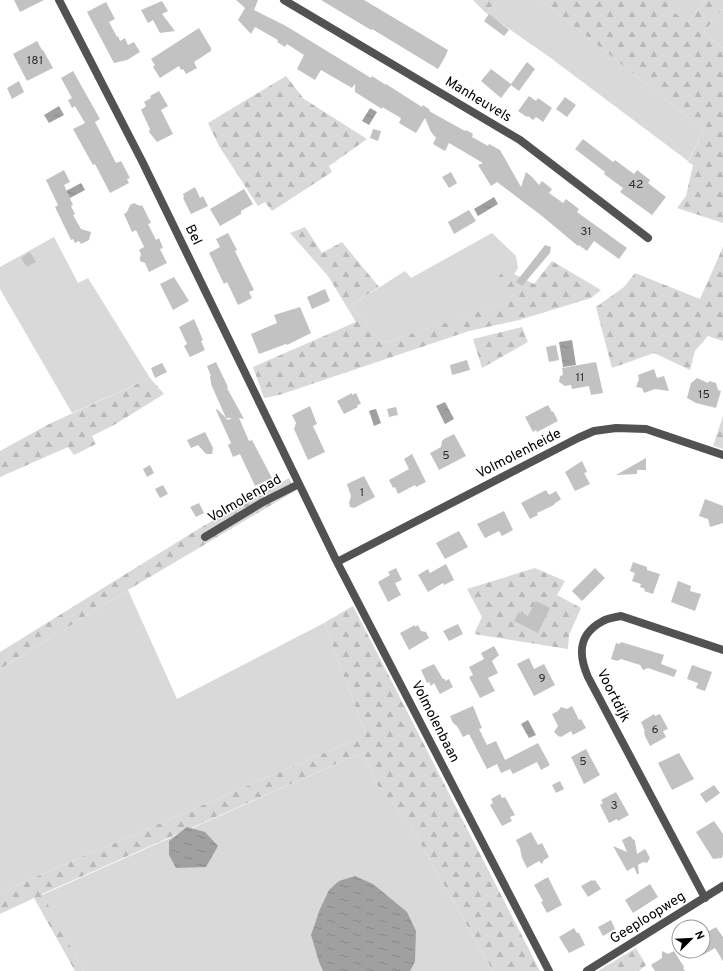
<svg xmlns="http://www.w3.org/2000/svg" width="723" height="971" font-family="Overpass,sans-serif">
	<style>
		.grass { fill: #d9d9d9 }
		.forest { fill: url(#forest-firs) }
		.water { fill: url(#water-ripples) }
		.building { fill: #c2c2c2 }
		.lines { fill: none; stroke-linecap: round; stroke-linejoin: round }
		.minor { stroke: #525252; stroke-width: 8 }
		.labels { text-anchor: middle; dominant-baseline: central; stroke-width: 3; stroke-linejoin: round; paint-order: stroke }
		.number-label { font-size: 12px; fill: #303030 }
		.street-label { font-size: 14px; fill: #000; stroke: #fff }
	</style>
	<defs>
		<pattern id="forest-firs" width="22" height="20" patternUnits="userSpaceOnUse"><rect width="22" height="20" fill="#d9d9d9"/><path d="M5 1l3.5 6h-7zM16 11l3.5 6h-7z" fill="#b8b8b8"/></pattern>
		<pattern id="water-ripples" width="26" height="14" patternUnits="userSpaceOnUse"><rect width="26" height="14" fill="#a0a0a0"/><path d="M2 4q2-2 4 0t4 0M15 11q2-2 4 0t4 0" fill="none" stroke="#888"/></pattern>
	</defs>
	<rect width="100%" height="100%" fill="#fff"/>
	<!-- grass -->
	<path class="grass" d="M498,0H541L704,130L688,161L548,56L486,13Z
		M673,0H706L688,22L668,8Z
		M723,9V48L703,33Z
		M492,233L516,256L518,268L514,274L510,302L383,343L350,306L405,271L411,278Z
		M54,237L78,283L88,278L150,378L72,413L0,289V267Z
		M128,590L177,699L324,623L366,735L26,881L0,895V669Z
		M363,752L377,785L409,823L493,971H84L42,895Z"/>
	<!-- forest -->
	<path class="forest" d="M473,0H498L486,13Z
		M541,0H673L668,8L688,22L706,0H723V9L703,33L723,48V223L677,208L686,196L693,165L688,162L704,130Z
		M286,76L304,99L367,139L329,166L332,172L272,211L265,202L258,206L219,146L208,123Z
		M305,227L322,253L342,242L379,287L350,306L383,343L509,302L494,283L506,267L514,274L534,284L552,261L601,290L591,298L519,320L469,331L279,395L264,398L253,367L356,322L328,276L290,233Z
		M723,247V341L708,336L695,351L690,370L654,353L612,368L596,307L624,287L635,273L700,299Z
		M522,327L528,342L482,368L473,339Z
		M150,378L164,394L114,425L92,436L96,444L74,455L68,447L0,477V451L49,424Z
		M723,416V449L713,446Z
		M289,478L295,491L128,590L0,669V652L200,528Z
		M535,568L565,581L557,595L581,608L569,635L568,649L474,634L482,617L467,589Z
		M353,606L540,971H493L409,823L377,785L363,752L42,894L84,971H75L34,898L0,914V895L26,881L366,735L324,623Z
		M636,948L646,965L639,971H598Z"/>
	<!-- water -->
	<path class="water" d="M59,106L64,115L49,123L44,115Z
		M370,108L377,112L369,125L362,121Z
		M81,183L85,190L70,198L66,191Z
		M494,197L498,204L478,216L474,209Z
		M572,340L576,365L563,367L559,342Z
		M445,402L454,419L445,424L436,406Z
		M376,409L381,423L374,426L369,411Z
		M528,720L536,735L529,738L521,724Z
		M187,827L205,832L218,846L206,867L176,868L169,855V841Z
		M355,876L373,884L407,912L416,931L415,962L410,971H323L319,962L311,935L320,909L329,890L339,881Z"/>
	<!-- building -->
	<path class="building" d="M14,0H44L20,12Z
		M236,0H258L254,10L286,26L371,78L372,76L386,85V84L422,107L423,105L430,110L429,111L465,131L466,130L473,134L472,137L488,146L489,144L500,150L521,187L526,172L532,177L539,185L542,181L552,189L549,193L563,203L566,199L579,209L577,212L627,248L619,259L594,241L587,251L579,245L578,246L542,216L497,182L491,186L478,165L483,163L449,143L445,151L433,144L436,138L431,132L425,118L416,133L399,123L401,118L382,107V109L355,92V84L352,88L321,70L315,80L297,69L304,55L287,44L285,47L277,42L278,40L255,27L251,34L238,20L245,8Z
		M321,0H364L448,50L445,57L438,69L372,29L371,30Z
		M162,1L168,11L162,14L175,31L160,33L153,20L148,23L141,10Z
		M106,2L115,19L109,22L117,37L118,36L120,41L125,38L128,45L134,42L140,52L127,60L114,63L87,12Z
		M489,14L509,30L504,36L484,21Z
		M199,28L211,48V51L194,62L197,68L186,74L183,69L181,70L179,66L160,78L153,67L155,65L151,59Z
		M37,41L42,50H43L53,68L27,81L13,54Z
		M527,62L535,69L519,91L511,85L501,98L481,81L491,69L511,84Z
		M73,71L100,119L95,122L116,163L121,161L130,178L127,179L129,183L110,193L95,164L93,165L84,149L73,129L85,123L75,106L72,108L68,100L72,98L61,78Z
		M19,81L24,92L12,99L7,88Z
		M159,91L168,106L161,110L173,134L157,142L149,132L150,129L141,110L146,106L144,102L151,98L150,96Z
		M529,96L536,101L538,98L552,108L543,122L536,117L533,120L528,116L527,117L518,111Z
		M565,97L576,105L567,117L556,109Z
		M373,129L381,131L378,141L370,138Z
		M583,139L613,162L615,160L634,174L637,170L650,180L648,183L666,197L652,215L620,192L623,188L604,174L605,172L575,149Z
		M64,170L70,182L64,185L73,205L71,206L75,214L73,215L81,229L91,232L89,240L81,244L79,241L75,243L73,239L71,240L55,207L58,205L46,180Z
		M451,172L457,183L449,188L442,177Z
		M195,187L200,198L203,196L208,206L191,214L183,198L184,197L183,194Z
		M244,189L253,204L241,211V214L220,226L210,209Z
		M134,203L140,206L142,205L151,223L148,224L156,240L159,238L163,248L160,249L167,263L149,272L145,263L140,261V258L141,254L139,250L144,247L136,230L132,232L124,214L127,212L130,205Z
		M469,210L476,221L454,234L448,222Z
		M228,233L237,250L235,251L254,290L249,292L252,298L238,305L227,282L224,284L209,253L220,247L216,239Z
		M545,245L551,247L550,253L522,286L516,282Z
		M30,252L36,262L27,267L21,258Z
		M174,277L189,301L173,310L160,284Z
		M325,289L330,301L312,309L307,297Z
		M300,307L311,333L287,345L286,344L259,354L251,334L277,323L274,315Z
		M194,319L203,340L201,341L205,350L190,357L184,346L187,344L179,327Z
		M556,345L559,360L549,362L546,347Z
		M467,360L470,370L452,375L450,365Z
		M216,362L228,387L227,388L244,419L239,418L249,441L252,440L272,478L255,486L240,454L233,457L228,445L231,443L216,410L217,409L228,420L232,418H226L211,384L210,376H211L207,366Z
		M596,362L603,393L591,395L589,386L572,389L571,385L565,386L559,382L560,376L563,375L562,368Z
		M162,363L167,372L155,378L151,368Z
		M654,369L657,378L664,376L669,391L655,389L644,393L642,388L636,387L639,379L638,375Z
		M697,378L708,383L709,381L716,383L718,390L721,391L716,408L696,403L687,398L691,383Z
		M352,393V395L356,393L361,404L357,405L358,407L344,414L337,401Z
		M548,405L552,412L553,411L558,421L537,432L536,430L533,432L525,417Z
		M310,406L317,424L313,426L325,452L308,460L294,429L296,423L292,415Z
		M396,407L398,415L389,417L387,409Z
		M205,432L213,448L212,454H206L198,445L191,448L187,440Z
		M454,434L466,456L439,470L430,453L441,447L442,441L444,439Z
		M412,454L426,482L416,487L415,485L398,494L395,487L393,488L389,480L409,469L404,459Z
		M646,458V470H637V474L616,475Z
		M582,461L587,472L584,473L590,484L575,491L565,472Z
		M150,465L154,473L147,477L143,469Z
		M364,476L375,497L354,508L350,507L349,503L351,496L347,484Z
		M163,485L168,494L160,498L155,489Z
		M546,490L549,495L556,491L561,499L554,504V505L537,513L538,515L530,519L521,503Z
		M705,499L723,506V523L710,527L708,519L699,516Z
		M199,503L204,513L196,517L190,507Z
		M504,511L513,530L502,536L499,531L485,538L477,524Z
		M459,531L468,547L445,559L436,543Z
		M633,562L647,567V570L660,574L653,594L644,591L645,589L640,587L641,584L632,581L635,573L630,571Z
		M446,564L454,580L444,585L443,583L428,592L418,575L428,569L430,573Z
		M396,568L402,580L395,583L401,595L388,602L378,582L390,575L388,572Z
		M595,568L605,578L582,601L572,591Z
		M678,581L691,586L690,591L701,594L695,611L671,602Z
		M536,601L550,608L538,633L514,621L519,612L528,616Z
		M458,624L463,634L449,641L443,631Z
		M415,625V627L418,625L421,631L426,632L429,638L409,650L400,633Z
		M621,642L664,655L661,664L677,670L674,677L648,668L643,670L640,665L621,659L617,661L611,659L616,643L620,644Z
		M494,646L499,655L492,661L498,673L488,678L495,691L480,698L469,677L473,675L469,667L484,659L481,653Z
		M529,658L534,669L544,664L555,685L534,696L517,664Z
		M434,664L443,679H445V681L449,679L453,687L440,694L434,683L431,686L429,682L427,683L421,670Z
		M692,665L712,672L705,691L696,688L698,683L687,679Z
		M473,706L482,728L479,729L487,745L496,741L505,760L538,743L550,765L541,770L537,762L513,774L510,769L501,773L497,764L487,769L469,734L463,737L457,726L453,723L450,716Z
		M572,706L579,720L581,719L586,728L573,735L571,731L561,737L558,736L554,732L558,726L552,714L558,711L561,707L567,709Z
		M654,714L655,716L660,714L668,729L663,731L666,737L650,746L645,736L644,731H645L641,722Z
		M586,749L600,775L584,784L571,757Z
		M679,753L694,779L672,790L658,763Z
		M560,781L564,789L556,793L552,785Z
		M714,785L720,793L706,803L700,794Z
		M616,792L629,815L618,821L617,819L609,823L600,805L603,803L601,800Z
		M500,794L502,798L505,797L515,815L510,817L512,821L502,826L490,805L493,803L491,799Z
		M714,821L723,834V854L722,858L713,859L696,832Z
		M531,832L538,845L542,843L549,857L544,860L542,864L539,861L527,868L522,858L520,848L516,840Z
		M630,836L635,841L637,854L645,849L650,858L647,863L643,862L638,865L639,874H637L634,867L627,871L613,846L627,852L622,840Z
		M548,877L562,905L547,913L541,902L543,901L534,885Z
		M592,880L593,881L595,880L601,889L588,897L581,886Z
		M650,884L658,897L633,913L625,900Z
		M611,920L615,929L603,936L598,927Z
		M716,927L723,937V961L715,948L703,955V940L708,937L706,933Z
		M574,928L577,933H579L585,945L569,953L559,937Z
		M662,951L668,954L674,951L684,967L683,968L685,971H655L651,965L662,958Z"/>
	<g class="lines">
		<!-- minor -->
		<path class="minor" d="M59,0L142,161L337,562L549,971
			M284,0L520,140L648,238
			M205,537L263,502L299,484
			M337,562L578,438L594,431L616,428L646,429L723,455
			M705,898L588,677C578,654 578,634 603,621C608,618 615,617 621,616L723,650
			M587,971L723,886"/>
	</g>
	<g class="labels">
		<!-- number labels -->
		<g class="number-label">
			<text x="35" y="61">181</text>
			<text x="636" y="185">42</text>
			<text x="586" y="232">31</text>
			<text x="580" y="378">11</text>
			<text x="704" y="395">15</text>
			<text x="446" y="456">5</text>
			<text x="362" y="493">1</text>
			<text x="542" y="679">9</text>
			<text x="655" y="730">6</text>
			<text x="583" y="762">5</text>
			<text x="614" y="806">3</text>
		</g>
		<!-- street labels -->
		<g class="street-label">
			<text transform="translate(478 100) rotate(31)">Manheuvels</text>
			<text transform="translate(193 235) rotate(64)">Bel</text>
			<text transform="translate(519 454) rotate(-27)">Volmolenheide</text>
			<text transform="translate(245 499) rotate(-30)">Volmolenpad</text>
			<text transform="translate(613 696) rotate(63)">Voortdijk</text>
			<text transform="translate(435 722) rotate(63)">Volmolenbaan</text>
			<text transform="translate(648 918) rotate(-32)">Geeploopweg</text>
		</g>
	</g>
	<!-- north arrow -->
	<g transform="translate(691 939) rotate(66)"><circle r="19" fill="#ffffff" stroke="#999999"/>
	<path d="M0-3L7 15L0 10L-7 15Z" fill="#000000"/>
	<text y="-6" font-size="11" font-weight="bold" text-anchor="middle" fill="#000000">N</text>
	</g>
</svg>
